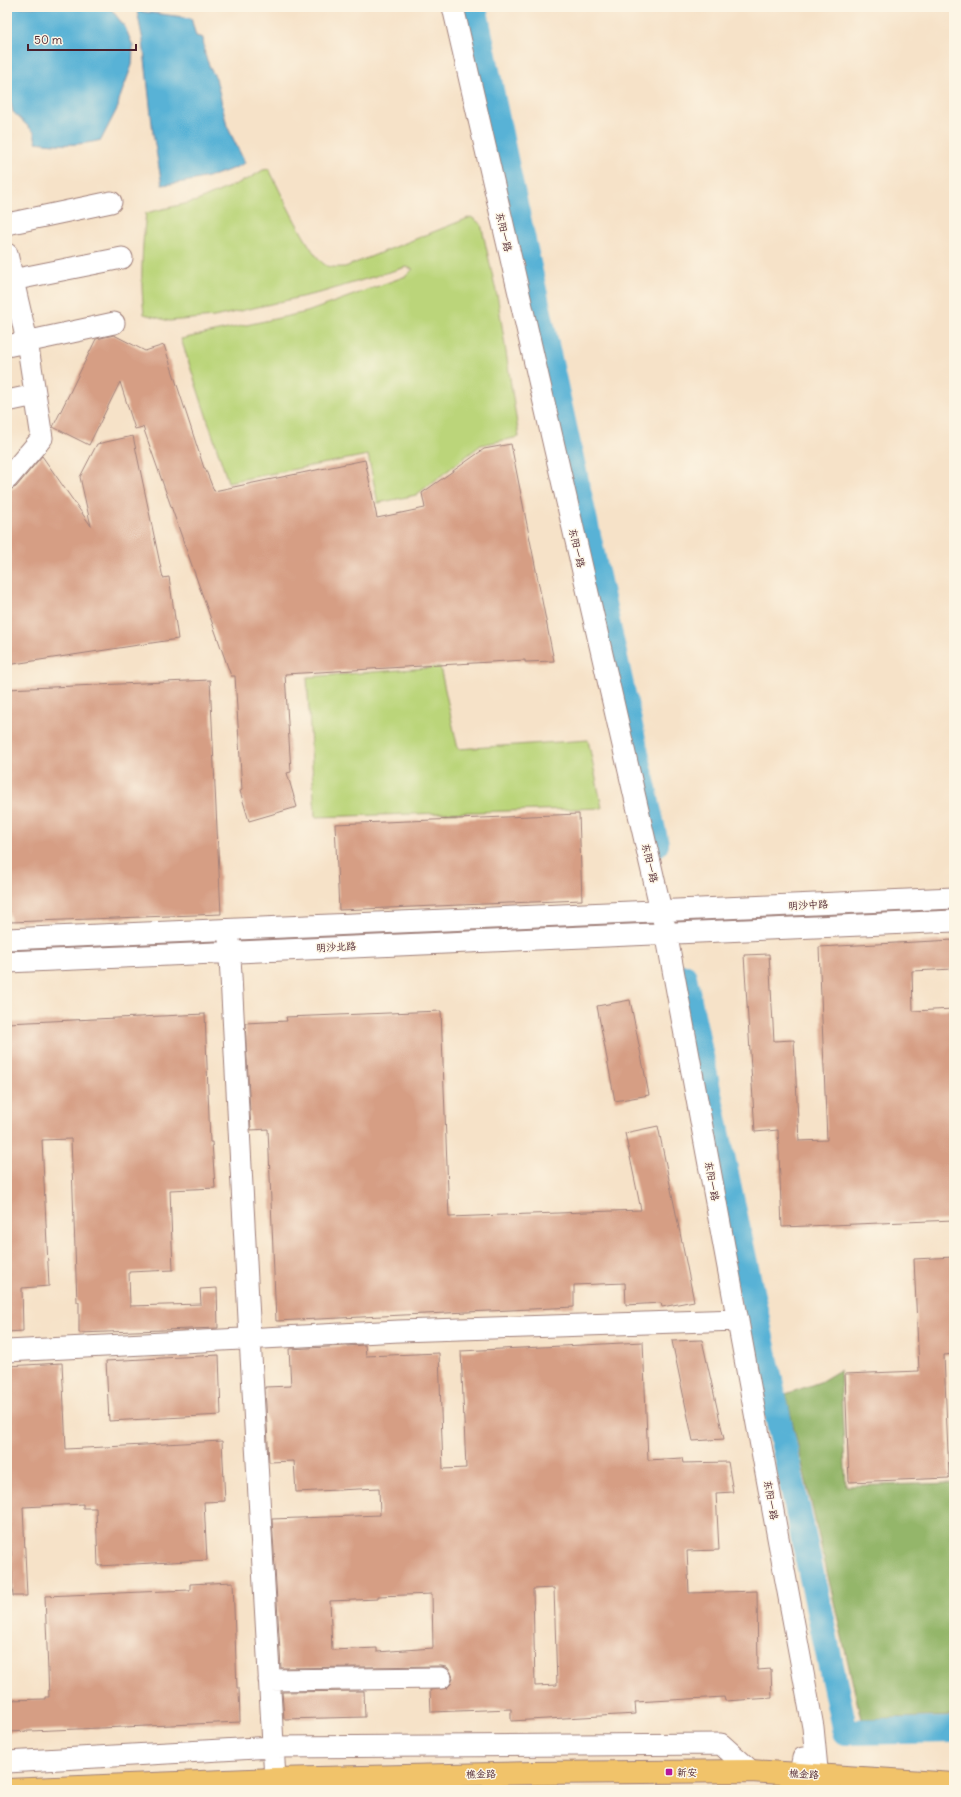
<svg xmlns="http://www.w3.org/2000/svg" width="961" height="1797" font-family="Delius,'LXGW WenKai TC',sans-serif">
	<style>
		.green { fill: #bbd57a; stroke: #827a52 }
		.forest { fill: #94b66a; stroke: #6f6a4a }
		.water { fill: #59b2d6; stroke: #526880 }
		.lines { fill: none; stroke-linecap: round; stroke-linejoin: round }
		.river { stroke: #59b2d6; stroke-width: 26 }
		.building { fill: #d69e84; fill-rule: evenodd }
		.minor-casing { stroke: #a0807a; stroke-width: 23 }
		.highway-casing { stroke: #a0807a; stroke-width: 24 }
		.minor { stroke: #fff; stroke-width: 21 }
		.highway { stroke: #f1c36a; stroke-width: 22 }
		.poi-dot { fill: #b5179e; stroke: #fcf5e5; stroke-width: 1.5 }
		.labels { text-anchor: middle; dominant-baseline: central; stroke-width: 3; stroke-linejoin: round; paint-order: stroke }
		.street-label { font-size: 10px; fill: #4a1f2b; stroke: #fcf5e5 }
		.poi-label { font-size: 10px; fill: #4a1f2b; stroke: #fcf5e5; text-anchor: start }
	</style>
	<rect width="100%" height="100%" fill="#fcf5e5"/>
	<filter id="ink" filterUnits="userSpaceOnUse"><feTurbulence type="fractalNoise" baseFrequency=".025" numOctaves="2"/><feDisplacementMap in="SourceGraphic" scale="8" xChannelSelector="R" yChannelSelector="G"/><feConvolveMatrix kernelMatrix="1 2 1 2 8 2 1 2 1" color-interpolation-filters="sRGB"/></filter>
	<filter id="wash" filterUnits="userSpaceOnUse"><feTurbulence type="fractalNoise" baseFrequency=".012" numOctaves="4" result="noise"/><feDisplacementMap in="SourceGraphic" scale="16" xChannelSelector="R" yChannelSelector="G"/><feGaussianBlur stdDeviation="0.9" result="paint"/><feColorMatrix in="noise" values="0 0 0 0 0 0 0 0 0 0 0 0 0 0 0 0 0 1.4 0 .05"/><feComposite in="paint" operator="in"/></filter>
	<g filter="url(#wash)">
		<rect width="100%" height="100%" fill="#f6e2c8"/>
		<!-- green -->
		<path class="green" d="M269,169C278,187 311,259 327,266C332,268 340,267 345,267L471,217L481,224L498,300L519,437L481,445L416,495L378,503L368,455L228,482L181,339L307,312L406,276L413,269L406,267L323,292L214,317L169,321L144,314C140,280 142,247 146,213L197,201L250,178L263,170Z
			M440,667L458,749L588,740L602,808L315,817L307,677Z"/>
		<!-- forest -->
		<path class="forest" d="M840,1370L846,1486L954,1483V1716L861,1719L786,1394L820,1382Z"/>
		<!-- water -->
		<path class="water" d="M7,7H107L111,9L125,27L133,46L132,65L119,100L118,107L101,140C79,146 58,145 36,142L34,132L13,112L7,86Z
			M137,11L191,18L196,36L203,38L205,55L211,70L216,78L227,126L245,163C220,176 190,182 162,185L153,133L143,41Z"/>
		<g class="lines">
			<!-- river -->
			<path class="river" d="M474,7L506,163L656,844
				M684,977L845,1732L954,1730"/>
		</g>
		<g id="blocks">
			<!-- building -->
			<path class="building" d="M114,335L145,351L164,345L204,468H205L214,491L365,460L377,518L425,508L422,493L484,449L511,444L554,661L525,662V660L285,674L291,772L287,773L297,807L249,821L240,791L242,790L235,676H231L143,427L135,429L120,382L89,445L53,427L96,339Z
				M133,436L163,578L169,577L178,639L7,665V491L16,487L42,456L91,526L80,477L97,444Z
				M210,680L221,914L11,922L7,902V689Z
				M579,814L582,900L339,910L335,824Z
				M954,940V969L912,971L913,1011L954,1009V1220L782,1227L778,1130L755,1132L744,955L769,954L774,1041L794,1040L799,1141L827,1140L819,947Z
				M630,1000L649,1095L615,1101L597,1006Z
				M441,1011L449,1217L641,1210L625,1133L658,1126L694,1301L662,1307L661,1303L626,1305L625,1283L574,1285V1307L276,1321L268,1129L251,1130L245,1023L287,1021L286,1017Z
				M205,1014L210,1142H212L215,1188L170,1190L173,1270L129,1272L130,1306L201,1304L200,1289L217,1288L218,1328L79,1333V1302H77L71,1139L42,1140L49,1286L22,1288L23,1331L7,1332V1023Z
				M954,1257V1354L944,1355L949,1478L849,1482L845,1374L919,1371L914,1259Z
				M702,1340L724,1439L693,1441L672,1341Z
				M643,1342L648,1460L682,1458L683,1463L728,1462L733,1492L716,1493L719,1550L687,1551L689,1593L757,1591L758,1670L771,1669L772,1698L725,1701L724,1697L635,1702L636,1714L511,1721V1709L431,1712L430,1690L447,1688L451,1684L453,1678L451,1672L447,1667L441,1666L281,1668L272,1519L380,1515L379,1488L296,1492L294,1461L269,1462L265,1387L291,1386L289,1349L365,1345L366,1356L439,1353L443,1469L466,1468L461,1351ZM554,1588L557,1685L535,1686L533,1589ZM432,1594L433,1648L377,1652V1648L332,1650L330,1601L378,1599V1596Z
				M219,1355L221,1415L109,1421L106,1361Z
				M62,1363L66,1449L222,1441L225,1501L204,1502L207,1560L98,1566L96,1508H83V1504L23,1507L27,1596H13L9,1505H7V1366Z
				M233,1582L237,1688H239L240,1722L7,1732V1700L45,1699V1697H49L45,1596L190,1590V1584Z
				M364,1691L365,1717L284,1719L282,1692Z"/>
		</g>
	</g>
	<g filter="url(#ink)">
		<use href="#blocks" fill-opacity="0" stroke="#a0807a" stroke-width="1"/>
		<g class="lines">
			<defs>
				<path id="minor" d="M453,7L666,932L813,1727L819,1790
					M7,224L111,202
					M7,254L27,341L42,438L7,479
					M7,281L122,258
					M7,346L114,323
					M7,401L35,395
					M229,938L250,1338L275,1779
					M7,939L954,898
					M7,962L954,921
					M7,1351L399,1331L738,1320
					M269,1680L441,1678
					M7,1762L273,1747L721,1744L751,1771
					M797,1790L803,1758"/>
				<path id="highway" d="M7,1790L275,1779L533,1773L751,1771L954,1784"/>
			</defs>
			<!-- minor casing -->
			<use href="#minor" class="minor-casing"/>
			<!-- highway casing -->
			<use href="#highway" class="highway-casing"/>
			<!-- minor -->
			<use href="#minor" class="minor"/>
			<!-- highway -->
			<use href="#highway" class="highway"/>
		</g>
	</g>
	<!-- markers -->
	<rect class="poi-dot" x="665" y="1768" width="8" height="8" rx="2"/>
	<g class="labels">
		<!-- street labels -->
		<g class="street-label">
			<text transform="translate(504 232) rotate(77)">东阳一路</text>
			<text transform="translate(577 548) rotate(77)">东阳一路</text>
			<text transform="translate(650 863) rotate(77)">东阳一路</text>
			<text transform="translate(808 905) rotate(-3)">明沙中路</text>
			<text transform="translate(336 947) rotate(-3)">明沙北路</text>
			<text transform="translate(712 1181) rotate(80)">东阳一路</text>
			<text transform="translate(771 1500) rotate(80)">东阳一路</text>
			<text transform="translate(481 1774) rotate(-1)">樵金路</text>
			<text transform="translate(804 1774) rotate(4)">樵金路</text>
		</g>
		<!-- poi labels -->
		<g class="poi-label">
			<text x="677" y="1772">新安</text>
		</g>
	</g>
	<!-- margin -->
	<rect width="961" height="1797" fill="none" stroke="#fcf5e5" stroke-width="24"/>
	<!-- scale -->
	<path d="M28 44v6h108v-6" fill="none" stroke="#4a1f2b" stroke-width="2"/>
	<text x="34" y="44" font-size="12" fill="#4a1f2b" stroke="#fcf5e5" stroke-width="3" paint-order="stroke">50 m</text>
</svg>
